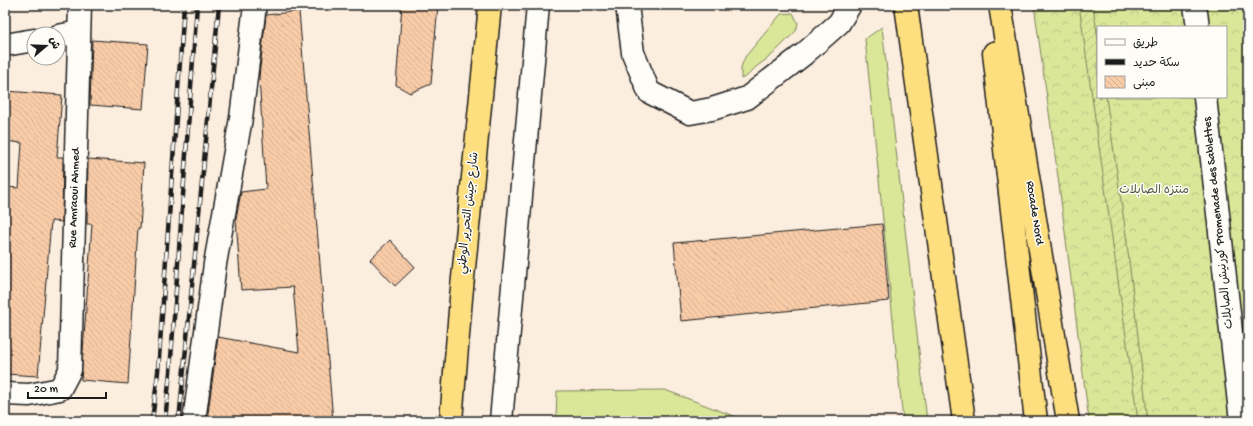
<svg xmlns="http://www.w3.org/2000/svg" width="1253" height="426" font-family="'Gochi Hand','Playpen Sans Arabic',sans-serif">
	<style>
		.grass { fill: #dae799; stroke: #7b825a }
		.forest { fill: url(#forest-crowns); stroke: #7b825a; fill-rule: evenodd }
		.garden { fill: url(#garden-furrows); stroke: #7b825a }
		.building { fill: url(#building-back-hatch); stroke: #1c1c1c }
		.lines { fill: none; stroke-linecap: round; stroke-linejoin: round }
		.minor-casing { stroke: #1c1c1c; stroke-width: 25 }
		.highway-casing { stroke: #1c1c1c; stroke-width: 25 }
		.minor { stroke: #fdfcf7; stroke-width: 22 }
		.highway { stroke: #fedf80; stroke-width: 22 }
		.rail-casing { stroke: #1c1c1c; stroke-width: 4.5 }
		.rail { stroke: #fdfcf7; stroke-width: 3; stroke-dasharray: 9; stroke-linecap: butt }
		.labels { text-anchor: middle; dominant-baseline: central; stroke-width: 3; stroke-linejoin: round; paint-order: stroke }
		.park-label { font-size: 12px; fill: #555942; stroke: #fdfcf7 }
		.street-label { font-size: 12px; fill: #1c1c1c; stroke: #fdfcf7 }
	</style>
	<defs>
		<pattern id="forest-crowns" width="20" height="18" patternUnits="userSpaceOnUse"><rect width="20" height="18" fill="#dae799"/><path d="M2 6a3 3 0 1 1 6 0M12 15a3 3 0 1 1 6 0" fill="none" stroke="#bac683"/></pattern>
		<pattern id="garden-furrows" width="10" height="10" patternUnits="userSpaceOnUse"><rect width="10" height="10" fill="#dae799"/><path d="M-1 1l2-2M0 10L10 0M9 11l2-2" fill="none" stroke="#bac683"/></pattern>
		<pattern id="building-back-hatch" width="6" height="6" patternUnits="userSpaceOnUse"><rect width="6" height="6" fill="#f9cca8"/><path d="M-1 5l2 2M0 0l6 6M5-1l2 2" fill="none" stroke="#d5af90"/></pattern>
	</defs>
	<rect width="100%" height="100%" fill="#fceedf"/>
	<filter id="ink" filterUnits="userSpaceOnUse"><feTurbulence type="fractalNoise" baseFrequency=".025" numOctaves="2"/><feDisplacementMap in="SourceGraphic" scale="8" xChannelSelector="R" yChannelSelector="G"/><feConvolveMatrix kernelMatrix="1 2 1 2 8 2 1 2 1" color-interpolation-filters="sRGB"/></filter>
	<g filter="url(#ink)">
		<!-- grass -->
		<path class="grass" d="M793,13L798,23L796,31L772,55L756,67L747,76L741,79V67L745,57L781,14Z
			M882,27L927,421H903L865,39Z
			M665,390L747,421H556L557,391Z"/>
		<!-- forest -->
		<path class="forest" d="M1034,5H1248V421H1089L1058,177ZM1098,27H1226V97H1098Z"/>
		<!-- garden -->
		<path class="garden" d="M1079,5H1093L1098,40V97H1106L1126,235L1148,421H1138Z"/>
		<!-- building -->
		<path class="building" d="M402,5H438L431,84L410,93L396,85Z
			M299,11L333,421H207L218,337L299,352L293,287L241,290L236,219L241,192L266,189L259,77L266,15Z
			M92,40L148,44L143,109L90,105Z
			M5,91L62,95L57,157H63L62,222L51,221L38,376L5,374V187L19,188L22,143L5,141Z
			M88,159L144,163L140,228H138L128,384L81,380L92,224H87Z
			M882,224L889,301L681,321L674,243Z
			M390,240L415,267L395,286L370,259Z"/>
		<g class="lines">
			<defs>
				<path id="minor" d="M627,5L633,53L649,92L690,113L712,109L747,98L804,54L839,23L850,5
					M1195,5L1198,27
					M58,36L79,32
					M5,45L34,40
					M1205,97L1241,421
					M5,394L29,395L60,389L70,370L80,5
					M194,421L215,264L241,118L255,5
					M501,421L538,5"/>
				<path id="highway" d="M906,5L964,421
					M1000,5L1068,421
					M994,53L1036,421
					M451,421L461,298L490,5"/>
			</defs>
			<!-- minor casing -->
			<use href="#minor" class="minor-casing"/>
			<!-- highway casing -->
			<use href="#highway" class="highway-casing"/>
			<!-- minor -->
			<use href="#minor" class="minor"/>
			<!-- highway -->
			<use href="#highway" class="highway"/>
			<defs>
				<path id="rail" d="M152,421L158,372L184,5
					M165,421L170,372L197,5
					M179,421L219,5"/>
			</defs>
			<!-- rail casing -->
			<use href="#rail" class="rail-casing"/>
			<!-- rail -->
			<use href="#rail" class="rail"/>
		</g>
	</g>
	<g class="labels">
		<!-- park labels -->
		<g class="park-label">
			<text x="1154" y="191">منتزه الصابلات</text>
		</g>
		<!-- street labels -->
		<g class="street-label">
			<text transform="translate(75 198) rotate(-88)">Rue Amraoui Ahmed</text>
			<text transform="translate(469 213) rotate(-84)">شارع جيش التحرير الوطني</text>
			<text transform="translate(1034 213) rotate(81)">Rocade Nord</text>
			<text transform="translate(1219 223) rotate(-96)">كورنيش الصابلات Promenade des Sablettes</text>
		</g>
	</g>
	<!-- margin -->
	<rect width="1253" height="426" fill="none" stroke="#fdfcf7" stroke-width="20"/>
	<rect x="10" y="10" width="1233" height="406" fill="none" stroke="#1c1c1c" stroke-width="1.5" filter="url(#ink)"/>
	<!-- legend -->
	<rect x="1097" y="26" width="130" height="72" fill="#fdfcf7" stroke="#a3a29f"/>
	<rect x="1105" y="39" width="20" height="6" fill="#fdfcf7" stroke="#a3a29f"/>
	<text x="1133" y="46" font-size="12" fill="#1c1c1c">طريق</text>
	<rect x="1105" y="59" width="20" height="6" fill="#1c1c1c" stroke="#a3a29f"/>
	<text x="1133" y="66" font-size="12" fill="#1c1c1c">سكة حديد</text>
	<rect x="1105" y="76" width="20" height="12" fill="url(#building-back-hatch)" stroke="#a3a29f"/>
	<text x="1133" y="86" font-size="12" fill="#1c1c1c">مبنى</text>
	<!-- north arrow -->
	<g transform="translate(46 46) rotate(71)"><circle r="19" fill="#fdfcf7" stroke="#a3a29f"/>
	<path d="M0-3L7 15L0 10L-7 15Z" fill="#1c1c1c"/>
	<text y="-6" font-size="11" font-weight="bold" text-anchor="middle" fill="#1c1c1c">ش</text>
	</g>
	<!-- scale -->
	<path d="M28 392v6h78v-6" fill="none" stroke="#1c1c1c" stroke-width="2"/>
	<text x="34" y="392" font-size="12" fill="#1c1c1c" stroke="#fdfcf7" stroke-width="3" paint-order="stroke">20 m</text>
</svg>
